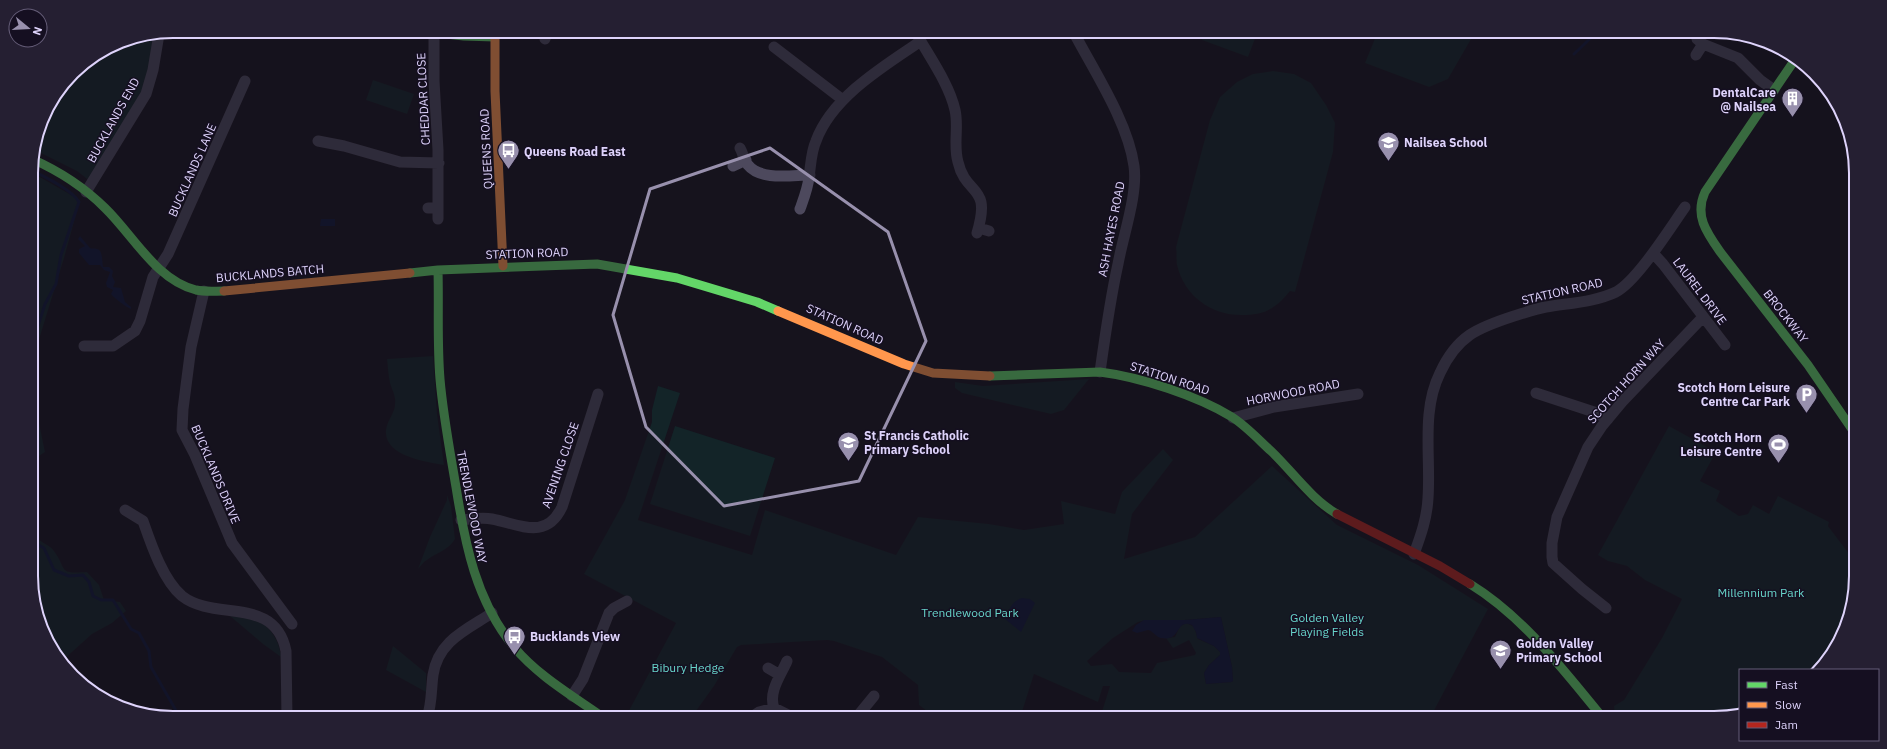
<svg xmlns="http://www.w3.org/2000/svg" width="1887" height="749" font-family="'IBM Plex Sans',sans-serif">
	<style>
		.green { fill: #132428; fill-rule: evenodd }
		.water { fill: #0f1738 }
		.lines { fill: none; stroke-linecap: round; stroke-linejoin: round }
		.stream { stroke: #0f1738; stroke-width: 3 }
		.street { stroke: #4d495d; stroke-width: 11 }
		.fast { stroke: #63d668; stroke-width: 9 }
		.slow { stroke: #ff974d; stroke-width: 9 }
		.jam { stroke: #b3261e; stroke-width: 9 }
		.marked { fill: none; stroke: #9890ad; stroke-width: 3; stroke-linejoin: round }
		.labels { text-anchor: middle; dominant-baseline: central; stroke-width: 3; stroke-linejoin: round; paint-order: stroke }
		.poi-label { font-size: 12px; font-weight: bold; fill: #ded3fb; stroke: #150f21; text-anchor: start }
		.street-label { font-size: 12px; fill: #ded3fb; stroke: #150f21 }
		.park-label { font-size: 12px; fill: #67d4c9; stroke: #150f21 }
		.rim { fill: none; stroke: #ded3fb; stroke-width: 2 }
	</style>
	<rect width="100%" height="100%" fill="#16131d"/>
	<!-- green -->
	<path class="green" d="M1206,31H1258L1248,57L1202,40Z
		M1299,31H1326L1323,40Z
		M1378,31H1469L1474,34L1448,79L1429,87L1365,63Z
		M164,33L155,79L96,186L77,171L35,150L46,110L79,66L119,42Z
		M1273,71L1294,74L1311,83L1326,105L1335,123L1333,152L1295,292L1290,291C1285,297 1279,304 1272,308C1263,314 1253,315 1243,315C1212,316 1184,296 1177,265C1176,260 1177,253 1176,247L1210,120L1220,97L1237,82L1253,74Z
		M373,80L414,94L407,114L366,100Z
		M31,172L80,200L64,258L37,346L39,361L34,399L45,452L33,460Z
		M433,356L437,414L444,465C426,462 383,456 386,430C387,420 395,413 395,404C396,395 392,391 390,383C388,375 388,367 387,359Z
		M1089,379L1064,410L1051,414L962,393L955,388V382L983,386Z
		M658,386L680,393L638,520L752,555L765,510L896,555L918,517L989,524L1024,530L1064,524L1061,501L1115,514L1122,492L1163,449L1173,460L1132,514L1124,559L1195,537L1272,466L1337,525L1418,565L1488,609L1430,718H1100L1110,686H1103L1098,702L1034,674L1020,718H936L919,705L918,685L882,657L834,641L827,640L741,645L737,647L714,686L691,718H625L676,623L584,574L625,500L652,422V410ZM1221,617L1232,667L1233,681L1231,682L1206,684L1204,673L1209,665L1220,655V652L1214,646L1198,639L1194,627L1187,623L1180,626L1175,637L1166,638L1173,648L1189,640L1196,653L1195,655L1157,663L1151,673L1119,672L1112,664L1091,666L1087,661L1113,638L1138,622L1147,620H1185Z
		M675,426L775,458L750,536L650,504Z
		M1669,426L1716,452L1700,481L1720,491L1716,501L1739,516L1748,514L1753,505L1769,514L1778,496L1829,522L1828,526L1856,563V576L1848,622L1827,662L1819,670H1740V714L1723,718H1615L1614,706L1624,700L1662,638L1682,599L1645,580L1627,566L1608,561L1598,555Z
		M447,495L451,506L455,539C449,550 436,553 427,560C423,562 421,566 418,569L430,537L447,500Z
		M33,536C39,541 50,545 54,551C68,570 57,574 87,572L99,585L104,600L120,602L126,611L112,623L92,634L62,661L34,604Z
		M230,616C238,617 248,617 255,619C270,625 280,642 281,657L263,644Z
		M393,646L426,673V692L386,670Z"/>
	<!-- water -->
	<path class="water" d="M321,219H335V226H320Z
		M80,236L90,248C92,249 95,248 97,249C103,250 102,262 103,267H109L113,271L112,276L115,282L113,287L121,288L125,302L131,307V309C126,307 114,298 111,294L113,290L107,287L106,283L110,272L104,270L100,265H89L79,253V249L85,246L78,239Z
		M1022,598L1030,599L1035,603L1021,632L1005,619C1009,609 1012,601 1022,598Z
		M1221,617L1232,667L1233,681L1231,682L1206,684L1204,673L1209,665L1220,655V652L1214,646L1197,638L1196,632L1192,625C1175,618 1182,642 1161,638C1156,637 1153,631 1148,630L1137,633L1132,631L1136,625L1144,620H1185Z"/>
	<g class="lines">
		<!-- stream -->
		<path class="stream" d="M1574,54L1598,31
			M44,116L45,127
			M31,170C43,176 73,190 79,202L61,255L56,284L45,304L37,329L34,341L32,365
			M33,424L34,440L33,451
			M33,542L44,548L54,570L69,576L83,575L89,582L93,596L101,600H113L131,629L139,633L149,651L151,667L178,714L183,718"/>
		<!-- street -->
		<path class="street" d="M915,31C928,55 949,83 955,110C959,127 953,145 958,162C966,197 992,183 977,233
			M1073,31C1094,71 1128,122 1134,166C1138,194 1123,236 1118,264C1110,300 1105,336 1100,372
			M434,34V81L438,150V219
			M545,39L547,31
			M1703,44L1738,58L1760,80L1774,90
			M774,47L843,100
			M1696,55L1703,44L1697,39
			M318,141L344,146L400,162L439,163
			M740,148C743,153 744,161 748,165C761,181 792,175 810,175
			M733,166L746,160
			M86,192L146,94L153,70L159,34
			M428,208H438
			M800,209C804,198 808,188 809,177C811,164 811,152 816,141C832,97 884,66 921,41
			M979,228L989,231
			M1653,253L1663,264L1725,345
			M204,291L191,347L183,409L182,430L195,455L232,543L292,624
			M84,346H113L135,331L140,321L153,277L168,254L245,81
			M1536,393L1594,412L1608,419
			M1233,418L1274,407L1358,394
			M125,510L143,521C151,544 163,580 182,596C215,622 275,595 286,651L287,718
			M461,520C471,519 482,517 492,519C519,524 546,541 562,507L598,394
			M1414,554C1421,535 1427,518 1428,498C1431,457 1421,411 1440,373C1457,336 1477,328 1514,316C1524,313 1535,309 1546,307C1569,303 1595,302 1616,292C1637,281 1670,228 1685,207
			M1606,608L1582,589L1553,563L1552,557V543L1557,517L1588,447L1602,426L1622,402L1703,317
			M768,668L780,675
			M572,696L583,679L609,613L614,608L627,601
			M774,708C768,692 781,675 787,661
			M427,718C432,704 431,690 433,675C438,641 466,630 492,613
			M750,718L759,712L774,708L794,718
			M856,718L874,696"/>
		<!-- fast -->
		<path class="fast" d="M419,31L464,36L495,37
			M1794,61L1705,192C1694,216 1707,233 1721,253L1808,365L1856,435
			M32,159C59,171 84,187 105,208C133,235 156,280 196,290C205,292 214,291 224,291
			M438,270C439,306 437,343 440,379C443,415 450,451 456,487C465,544 476,601 514,647C538,676 573,696 604,718
			M410,273L438,270L597,264L677,278L757,302L778,311
			M990,376L1100,372C1140,377 1198,396 1232,417C1246,426 1259,440 1271,451C1293,472 1311,499 1337,514
			M1470,584C1524,617 1563,670 1603,718"/>
		<!-- slow -->
		<path class="slow" d="M495,31V91L503,266
			M224,291L410,273
			M778,311L904,364L933,373L990,376"/>
		<!-- jam -->
		<path class="jam" d="M1337,514L1440,566L1470,584"/>
	</g>
	<!-- marked area -->
	<path d="M0 0H1887V749H0ZM770,148L888,232L926,341L859,481L724,506L646,427L613,315L650,189Z" fill="#16131d" fill-opacity=".55" fill-rule="evenodd"/>
	<path class="marked" d="M770,148L888,232L926,341L859,481L724,506L646,427L613,315L650,189Z"/>
	<!-- icons -->
	<defs>
		<symbol id="building-pin" viewBox="-11 -11 22 30"><path d="M0 17L-7.5 6A9.5 9.5 0 1 1 7.5 6Z" fill="#9890ad" stroke="#150f21"/><path d="M-4-6H4V6H1V3H-1V6H-4ZM-2.5-4.3h1.7v1.8h-1.7ZM.8-4.3h1.7v1.8H.8ZM-2.5-1h1.7V.8h-1.7ZM.8-1h1.7V.8H.8Z" fill="#fff"/></symbol>
		<symbol id="school-pin" viewBox="-11 -11 22 30"><path d="M0 17L-7.5 6A9.5 9.5 0 1 1 7.5 6Z" fill="#9890ad" stroke="#150f21"/><path d="M0-5L7-2L0 1L-7-2ZM-4 1L0 2.5L4 1V4Q0 6-4 4Z" fill="#fff"/></symbol>
		<symbol id="bus-pin" viewBox="-11 -11 22 30"><path d="M0 17L-7.5 6A9.5 9.5 0 1 1 7.5 6Z" fill="#9890ad" stroke="#150f21"/><path d="M-5-6H5V4H4V6H2V4H-2V6H-4V4H-5ZM-3.5-4V0h7V-4ZM-3.5 1.2v1.5H-2V1.2ZM2 1.2v1.5H3.5V1.2Z" fill="#fff"/></symbol>
		<symbol id="parking-pin" viewBox="-11 -11 22 30"><path d="M0 17L-7.5 6A9.5 9.5 0 1 1 7.5 6Z" fill="#9890ad" stroke="#150f21"/><path d="M-3.5-5.5H1a3.5 3.5 0 0 1 0 7H-1V5.5H-3.5ZM-1-3.4V-.6H.8a1.4 1.4 0 0 0 0-2.8Z" fill="#fff"/></symbol>
		<symbol id="stadium-pin" viewBox="-11 -11 22 30"><path d="M0 17L-7.5 6A9.5 9.5 0 1 1 7.5 6Z" fill="#9890ad" stroke="#150f21"/><path d="M0-5a6.5 5 0 1 0 0 10a6.5 5 0 1 0 0-10ZM-3.5-1.8h7v3.6h-7Z" fill="#fff"/></symbol>
	</defs>
	<g fill-rule="evenodd">
		<use href="#building-pin" x="1780" y="86" width="25" height="34"/>
		<use href="#school-pin" x="1376" y="130" width="25" height="34"/>
		<use href="#bus-pin" x="496" y="138" width="25" height="34"/>
		<use href="#parking-pin" x="1794" y="382" width="25" height="34"/>
		<use href="#school-pin" x="836" y="430" width="25" height="34"/>
		<use href="#stadium-pin" x="1766" y="432" width="25" height="34"/>
		<use href="#bus-pin" x="502" y="624" width="25" height="34"/>
		<use href="#school-pin" x="1488" y="638" width="25" height="34"/>
	</g>
	<g class="labels">
		<!-- poi labels -->
		<g class="poi-label">
			<text x="1776" y="92" text-anchor="end">DentalCare<tspan x="1776" dy="14">@ Nailsea</tspan></text>
			<text x="1404" y="142">Nailsea School</text>
			<text x="524" y="151">Queens Road East</text>
			<text x="1790" y="387" text-anchor="end">Scotch Horn Leisure<tspan x="1790" dy="14">Centre Car Park</tspan></text>
			<text x="864" y="435">St Francis Catholic<tspan x="864" dy="14">Primary School</tspan></text>
			<text x="1762" y="437" text-anchor="end">Scotch Horn<tspan x="1762" dy="14">Leisure Centre</tspan></text>
			<text x="530" y="636">Bucklands View</text>
			<text x="1516" y="643">Golden Valley<tspan x="1516" dy="14">Primary School</tspan></text>
		</g>
		<!-- street labels -->
		<g class="street-label">
			<text transform="translate(423 99) rotate(-93)">CHEDDAR CLOSE</text>
			<text transform="translate(113 120) rotate(-61)">BUCKLANDS END</text>
			<text transform="translate(486 149) rotate(-93)">QUEENS ROAD</text>
			<text transform="translate(192 170) rotate(-66)">BUCKLANDS LANE</text>
			<text transform="translate(1111 229) rotate(-79)">ASH HAYES ROAD</text>
			<text transform="translate(527 253) rotate(-2)">STATION ROAD</text>
			<text transform="translate(270 273) rotate(-5)">BUCKLANDS BATCH</text>
			<text transform="translate(1562 291) rotate(-13)">STATION ROAD</text>
			<text transform="translate(1700 291) rotate(53)">LAUREL DRIVE</text>
			<text transform="translate(1786 316) rotate(52)">BROCKWAY</text>
			<text transform="translate(845 324) rotate(24)">STATION ROAD</text>
			<text transform="translate(1170 378) rotate(18)">STATION ROAD</text>
			<text transform="translate(1626 381) rotate(-48)">SCOTCH HORN WAY</text>
			<text transform="translate(1293 392) rotate(-11)">HORWOOD ROAD</text>
			<text transform="translate(560 465) rotate(-71)">AVENING CLOSE</text>
			<text transform="translate(216 474) rotate(67)">BUCKLANDS DRIVE</text>
			<text transform="translate(472 507) rotate(79)">TRENDLEWOOD WAY</text>
		</g>
		<!-- park labels -->
		<g class="park-label">
			<text x="1761" y="592">Millennium Park</text>
			<text x="970" y="612">Trendlewood Park</text>
			<text x="1327" y="617">Golden Valley<tspan x="1327" dy="14">Playing Fields</tspan></text>
			<text x="688" y="667">Bibury Hedge</text>
		</g>
	</g>
	<!-- crop -->
	<path d="M0 0H1887V749H0ZM173 38H1714A135 135 0 0 1 1849 173V576A135 135 0 0 1 1714 711H173A135 135 0 0 1 38 576V173A135 135 0 0 1 173 38Z" fill="#251f32" fill-rule="evenodd"/>
	<path class="rim" d="M173 38H1714A135 135 0 0 1 1849 173V576A135 135 0 0 1 1714 711H173A135 135 0 0 1 38 576V173A135 135 0 0 1 173 38Z"/>
	<!-- legend -->
	<rect x="1739" y="669" width="140" height="72" fill="#150f21" stroke="#655d78"/>
	<rect x="1747" y="682" width="20" height="6" fill="#63d668" stroke="#655d78"/>
	<text x="1775" y="689" font-size="12" fill="#ded3fb">Fast</text>
	<rect x="1747" y="702" width="20" height="6" fill="#ff974d" stroke="#655d78"/>
	<text x="1775" y="709" font-size="12" fill="#ded3fb">Slow</text>
	<rect x="1747" y="722" width="20" height="6" fill="#b3261e" stroke="#655d78"/>
	<text x="1775" y="729" font-size="12" fill="#ded3fb">Jam</text>
	<!-- north arrow -->
	<g transform="translate(28 28) rotate(108)"><circle r="19" fill="#150f21" stroke="#655d78"/>
	<path d="M0-3L7 15L0 10L-7 15Z" fill="#9890ad"/>
	<text y="-6" font-size="11" font-weight="bold" text-anchor="middle" fill="#ded3fb">N</text>
	</g>
</svg>
